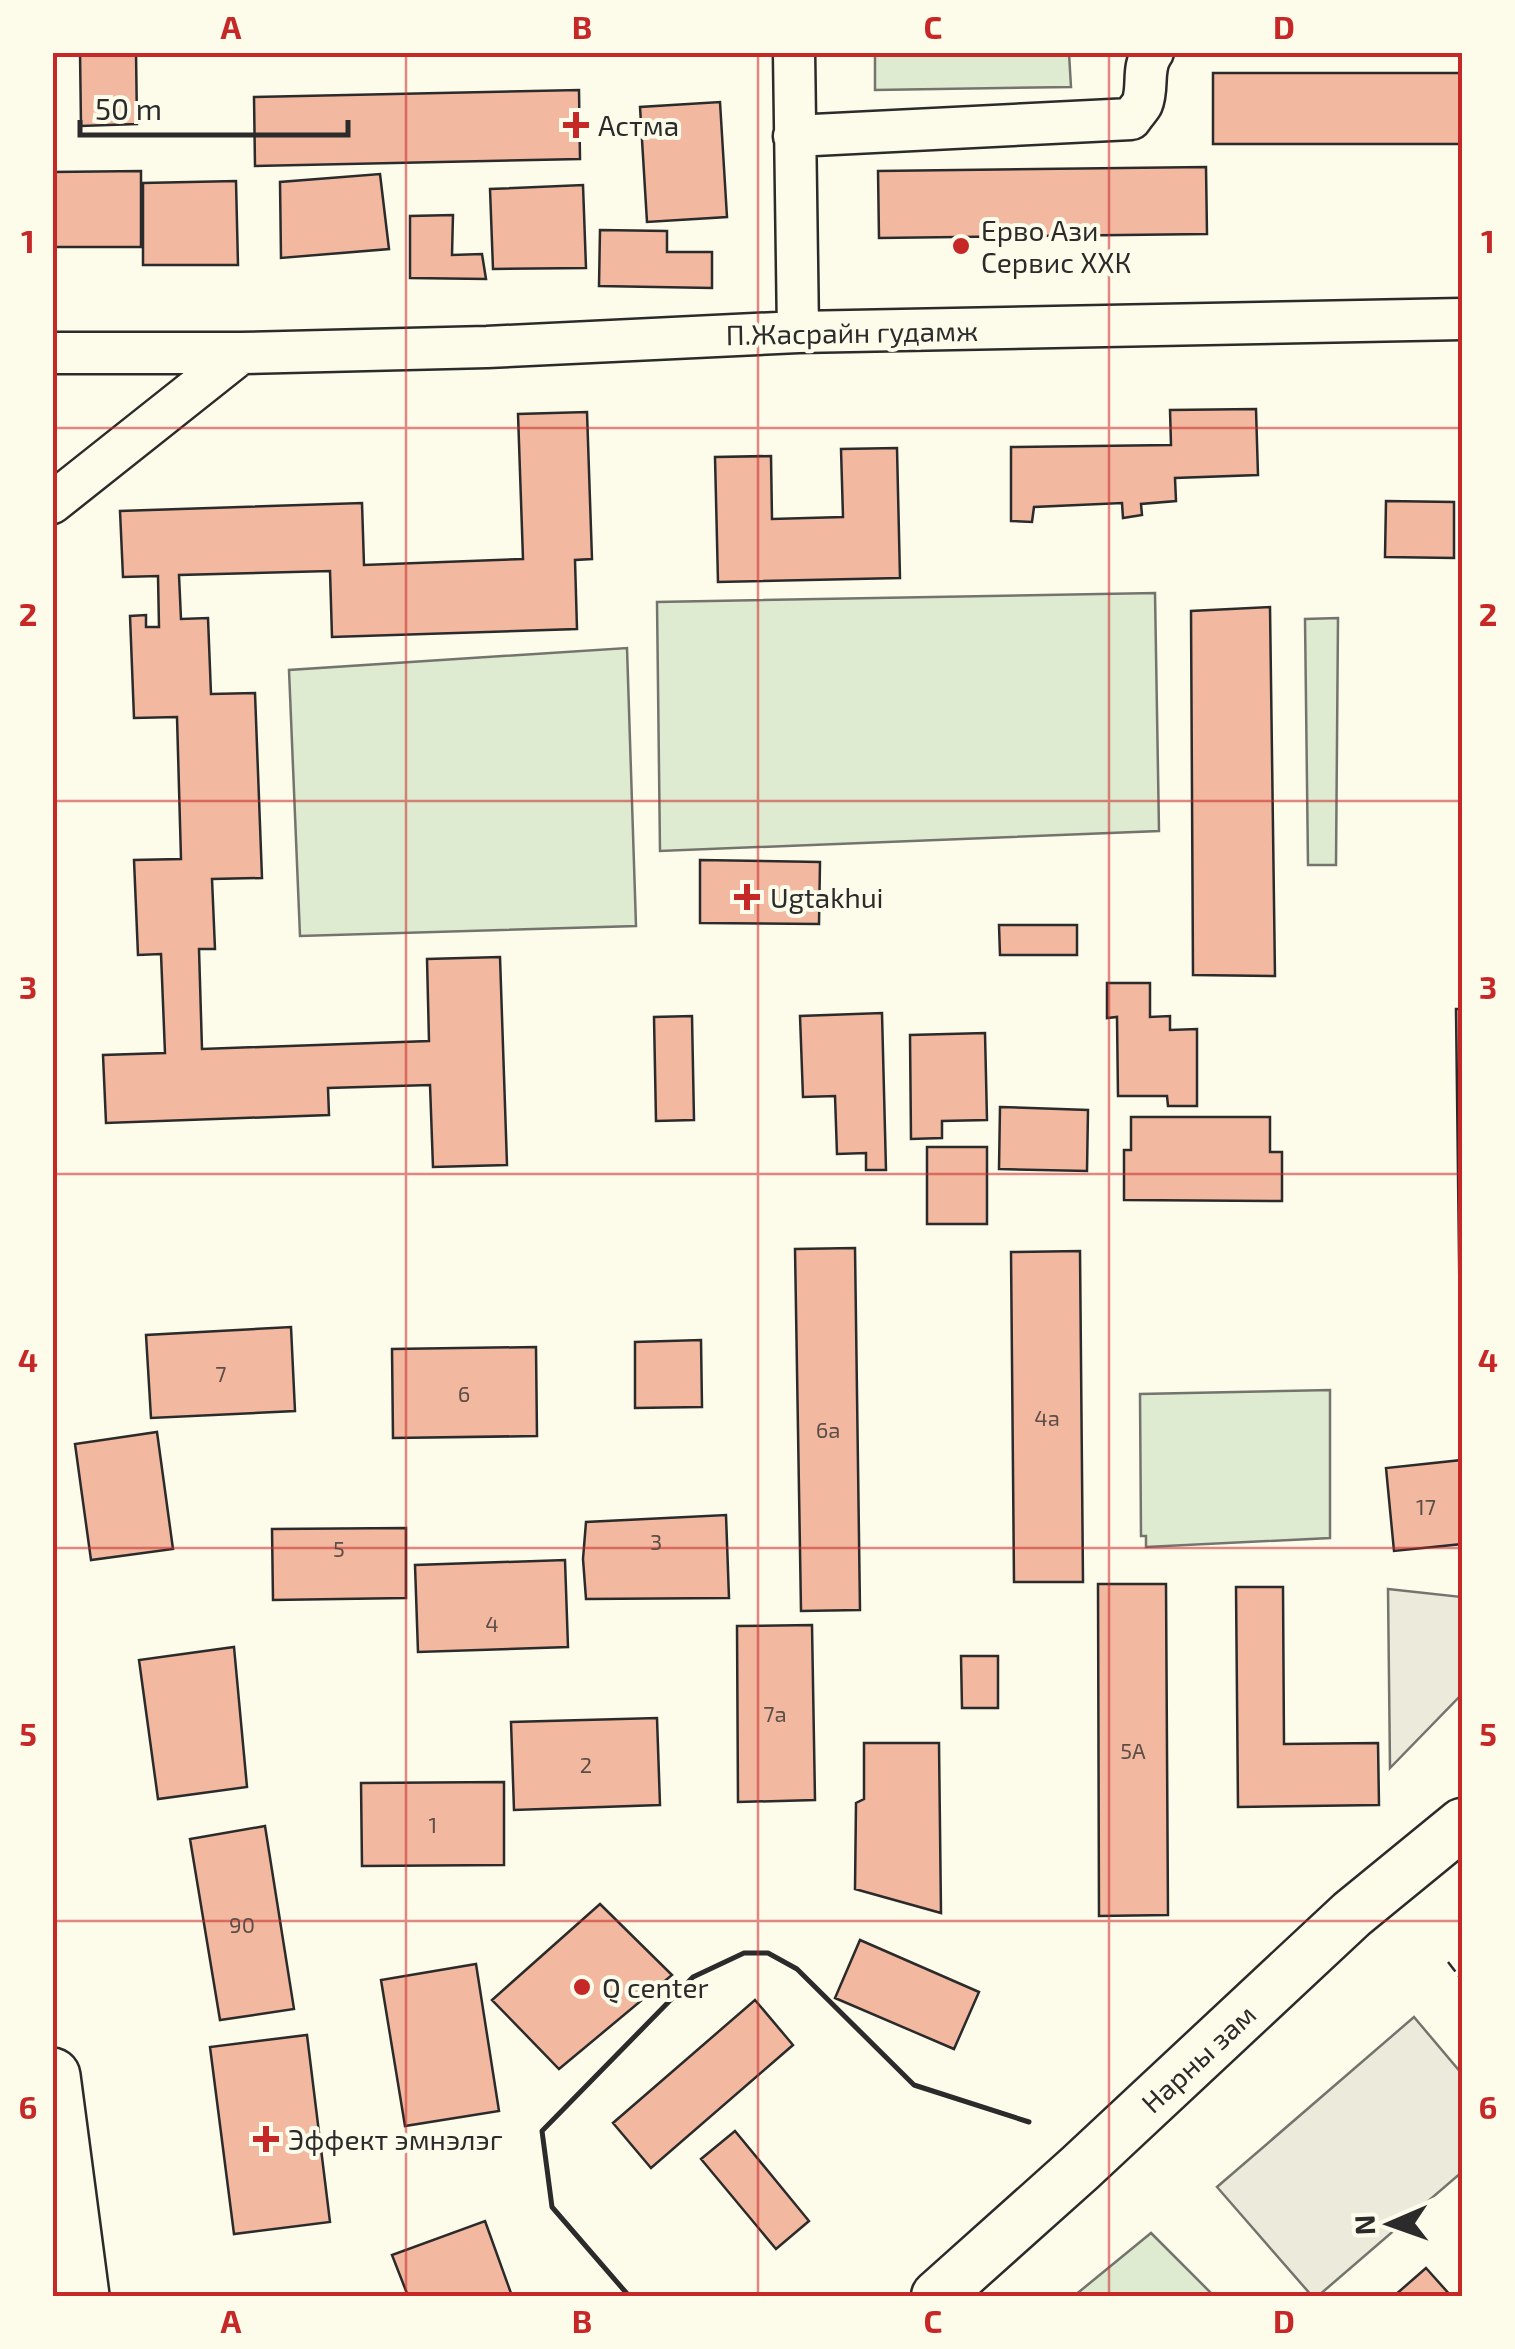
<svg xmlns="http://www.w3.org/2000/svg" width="1515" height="2349" font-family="'Exo 2',sans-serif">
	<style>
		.green { fill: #deebd1; stroke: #74746e; stroke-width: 2.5 }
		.parking { fill: #eceadb; stroke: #74746e; stroke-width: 2.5 }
		.building { fill: #f2b8a0; stroke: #2b2b2b; stroke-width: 2.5 }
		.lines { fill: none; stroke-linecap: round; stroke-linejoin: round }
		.minor-casing { stroke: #2b2b2b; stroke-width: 45 }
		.major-casing { stroke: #2b2b2b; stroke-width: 55 }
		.highway-casing { stroke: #2b2b2b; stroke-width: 60 }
		.minor { stroke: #fdfbea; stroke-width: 40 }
		.major { stroke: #fdfbea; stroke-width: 50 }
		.highway { stroke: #fdfbea; stroke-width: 55 }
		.fence { stroke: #2b2b2b; stroke-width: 2.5; stroke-dasharray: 12 5; stroke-linecap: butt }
		.wall { stroke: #2b2b2b; stroke-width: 5 }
		.grid { fill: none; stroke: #c62828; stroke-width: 2.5; stroke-opacity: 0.55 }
		.poi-dot { fill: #c62828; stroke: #fdfbea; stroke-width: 4 }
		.labels { text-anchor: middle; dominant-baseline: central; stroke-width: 8; stroke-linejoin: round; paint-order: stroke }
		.number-label { font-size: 22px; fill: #5d4e48 }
		.poi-label { font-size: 28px; fill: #2b2b2b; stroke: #fdfbea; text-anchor: start }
		.street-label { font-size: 28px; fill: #2b2b2b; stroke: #fdfbea }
		.neatline { fill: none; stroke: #c62828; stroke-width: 4 }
		.grid-label { font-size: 32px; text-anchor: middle; font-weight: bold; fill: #c62828 }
	</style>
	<rect width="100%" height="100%" fill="#fdfbea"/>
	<!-- green -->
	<path class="green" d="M875,53H1069L1071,87L875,90Z
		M1155,593L1159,831L660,851L657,602Z
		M1338,618L1336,865H1308L1305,619Z
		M627,648L636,926L300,936L289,670Z
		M1330,1390V1538L1146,1547V1536H1141L1140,1394Z
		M1151,2233L1214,2296H1074Z"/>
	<!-- parking -->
	<path class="parking" d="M1388,1589L1462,1597V1694L1390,1768Z
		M1414,2017L1462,2074V2172L1318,2296H1312L1217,2187Z"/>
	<!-- building -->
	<path class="building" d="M80,52H136L137,124L81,126Z
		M1213,73H1462V144H1213Z
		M579,90L580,159L255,166L254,97Z
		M720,102L727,217L647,222L640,107Z
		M1206,167L1207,234L879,238L878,171Z
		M141,171V247H52V172Z
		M380,174L389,249L281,258L280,182Z
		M236,181L238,265H143V183Z
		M583,185L586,268L493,269L490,189Z
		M453,215L452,255L482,254L486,279L410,278V216Z
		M600,230L667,231V252H712V288L599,286Z
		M1256,409L1258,475L1175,478L1176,501L1141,504L1142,515L1123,518L1122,503L1034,507L1032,522L1011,521V447L1171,445L1170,410Z
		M587,412L592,559L575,560L577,629L332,637L330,571L179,575L181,619L208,618L211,694L255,693L262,878L212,879L215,949H199L202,1049L429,1041L427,959L500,957L507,1165L433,1167L430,1085L328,1088L329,1115L106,1123L103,1055L165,1053L161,954L138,955L134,860L181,859L177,717L134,718L130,616L146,615V627H159L158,576L123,577L120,511L362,503L364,565L523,559L518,414Z
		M897,448L900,578L718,582L715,457L771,456L772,519L843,517L841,449Z
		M1386,501L1454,502V558L1385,557Z
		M1270,607L1275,976L1193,975L1191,611Z
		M700,860L820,862L819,924L700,923Z
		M999,925H1077V955H1000Z
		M1107,983H1150V1017L1170,1016V1030L1197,1029V1106H1168L1167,1096H1118L1117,1017L1107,1018Z
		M1456,1009H1462V1338H1460Z
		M882,1013L886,1170H866V1153L837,1154L835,1096L803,1097L800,1016Z
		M692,1016L694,1120L656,1121L654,1017Z
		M985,1033L987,1120L942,1121V1138L911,1139L910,1035Z
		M1000,1107L1088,1110L1087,1171L999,1169Z
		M1131,1117H1270V1152H1282V1201L1124,1200V1150H1131Z
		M927,1147H987V1224H927Z
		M855,1248L860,1610L801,1611L795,1249Z
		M1080,1251L1083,1582H1014L1011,1252Z
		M291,1327L295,1411L151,1418L146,1335Z
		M701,1340L702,1407L635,1408V1342Z
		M536,1347L537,1436L393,1438L392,1349Z
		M157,1432L173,1549L91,1560L75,1444Z
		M1462,1460V1544L1394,1551L1386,1468Z
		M726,1515L729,1598L586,1599L583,1559L586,1522Z
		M406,1528V1598L273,1600L272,1529Z
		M565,1560L568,1647L418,1652L415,1565Z
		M1098,1584H1166L1168,1915L1099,1916Z
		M1236,1587H1283L1284,1744L1378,1743L1379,1805L1238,1807Z
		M812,1625L815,1800L738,1802L737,1626Z
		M234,1647L247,1787L158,1799L139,1660Z
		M961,1656H998V1708H962Z
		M657,1718L660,1805L514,1810L511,1722Z
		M864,1743H939L941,1913L855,1889L856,1803L864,1799Z
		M504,1782V1865L362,1866L361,1783Z
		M265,1826L294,2009L220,2020L190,1839Z
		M600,1904L672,1975L559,2069L492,2000Z
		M860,1940L979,1992L954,2049L835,1998Z
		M476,1964L499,2111L405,2126L381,1980Z
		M755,2000L793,2045L651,2168L613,2123Z
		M307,2035L330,2222L234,2234L210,2047Z
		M735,2131L809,2221L776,2249L701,2159Z
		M485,2221L512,2296H408L392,2255Z
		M1426,2268L1451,2296H1394Z"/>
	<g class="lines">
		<defs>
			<path id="minor" d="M794,52L798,332
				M794,136L1131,119C1134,114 1139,109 1142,104C1149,87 1141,68 1153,52
				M52,353H241L487,347L798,332L1462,319
				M52,503L241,353"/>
			<path id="major" d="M937,2296L1080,2168L1352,1914L1462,1824"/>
			<path id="highway" d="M52,2076L81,2296"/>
		</defs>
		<!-- minor casing -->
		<use href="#minor" class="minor-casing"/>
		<!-- major casing -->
		<use href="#major" class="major-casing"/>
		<!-- highway casing -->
		<use href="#highway" class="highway-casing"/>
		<!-- minor -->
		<use href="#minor" class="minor"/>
		<!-- major -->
		<use href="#major" class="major"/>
		<!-- highway -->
		<use href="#highway" class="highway"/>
		<!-- fence -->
		<path class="fence" d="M1448,1962L1462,1980"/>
		<!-- wall -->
		<path class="wall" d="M629,2296L552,2207L542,2131L693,1977L744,1953H768L797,1969L914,2085L1029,2122"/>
	</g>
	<!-- grid -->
	<path class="grid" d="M406,52V2296M758,52V2296M1109,52V2296M52,428H1462M52,801H1462M52,1174H1462M52,1548H1462M52,1921H1462"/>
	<!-- markers -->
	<g class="poi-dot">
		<path d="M571 110h10v10h10v10h-10v10h-10v-10h-10v-10h10z"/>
		<circle cx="961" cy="246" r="10"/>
		<path d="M742 882h10v10h10v10h-10v10h-10v-10h-10v-10h10z"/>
		<circle cx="582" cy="1987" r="10"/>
		<path d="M261 2124h10v10h10v10h-10v10h-10v-10h-10v-10h10z"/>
	</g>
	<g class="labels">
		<!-- number labels -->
		<g class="number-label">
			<text x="221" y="1373">7</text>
			<text x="464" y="1393">6</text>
			<text x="1047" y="1417">4а</text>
			<text x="828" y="1429">6а</text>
			<text x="1426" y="1506">17</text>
			<text x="656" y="1541">3</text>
			<text x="339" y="1548">5</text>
			<text x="492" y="1623">4</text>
			<text x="775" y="1713">7а</text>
			<text x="1133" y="1750">5А</text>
			<text x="586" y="1764">2</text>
			<text x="433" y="1824">1</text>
			<text x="242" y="1924">90</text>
		</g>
		<!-- poi labels -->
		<g class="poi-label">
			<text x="598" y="125">Астма</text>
			<text x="981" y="230">Ерво Ази<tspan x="981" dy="32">Сервис ХХК</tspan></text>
			<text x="770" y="897">Ugtakhui</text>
			<text x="602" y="1987">Q center</text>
			<text x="288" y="2139">Эффект эмнэлэг</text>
		</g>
		<!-- street labels -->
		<g class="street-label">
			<text transform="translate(852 332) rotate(-1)">П.Жасрайн гудамж</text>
			<text transform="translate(1198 2058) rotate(-43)">Нарны зам</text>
		</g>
	</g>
	<!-- border -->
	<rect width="1515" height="2349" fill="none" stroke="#fdfbea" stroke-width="110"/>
	<!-- north arrow -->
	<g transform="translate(1390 2224) rotate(268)" stroke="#fdfbea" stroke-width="8" paint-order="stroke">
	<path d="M0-8L18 38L0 25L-18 38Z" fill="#2b2b2b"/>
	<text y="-15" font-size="28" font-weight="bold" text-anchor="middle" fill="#2b2b2b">N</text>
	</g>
	<!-- scale -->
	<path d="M80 120v15h268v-15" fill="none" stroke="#2b2b2b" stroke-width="5"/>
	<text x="95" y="120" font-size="30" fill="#2b2b2b" stroke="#fdfbea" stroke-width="8" paint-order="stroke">50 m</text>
	<rect x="55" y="55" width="1405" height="2239" class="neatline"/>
	<g class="grid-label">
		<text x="231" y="39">A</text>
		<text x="582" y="39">B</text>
		<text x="933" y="39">C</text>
		<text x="1284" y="39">D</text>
		<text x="28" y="253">1</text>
		<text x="1488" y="253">1</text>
		<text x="28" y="626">2</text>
		<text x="1488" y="626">2</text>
		<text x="28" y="999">3</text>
		<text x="1488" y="999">3</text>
		<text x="28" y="1372">4</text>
		<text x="1488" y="1372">4</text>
		<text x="28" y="1746">5</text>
		<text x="1488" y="1746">5</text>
		<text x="28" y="2119">6</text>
		<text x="1488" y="2119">6</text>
		<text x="231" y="2333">A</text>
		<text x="582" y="2333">B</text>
		<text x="933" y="2333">C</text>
		<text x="1284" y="2333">D</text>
	</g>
</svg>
